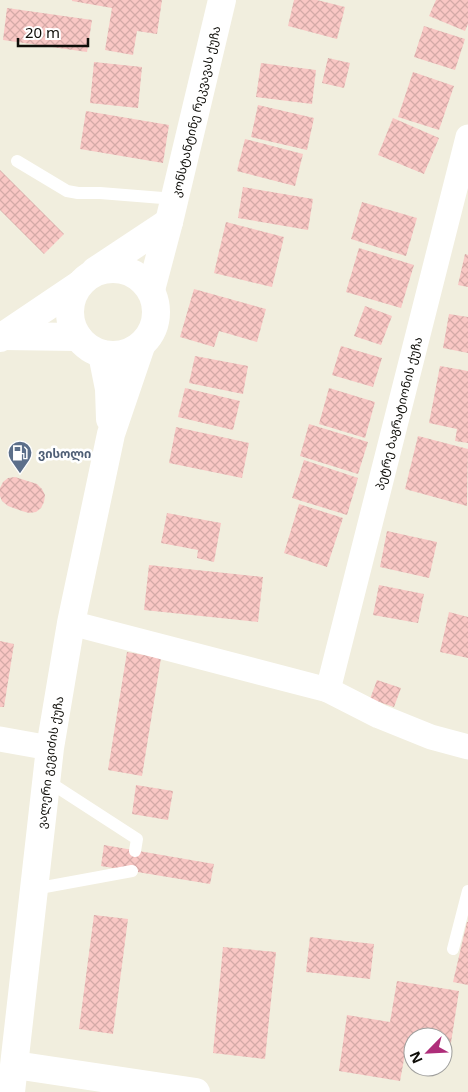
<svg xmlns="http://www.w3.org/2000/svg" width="468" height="1092" font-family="Georgia,'Noto Sans Georgian',serif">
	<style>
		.building { fill: url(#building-cross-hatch) }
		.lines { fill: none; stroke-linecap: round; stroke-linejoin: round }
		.lane { stroke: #fff; stroke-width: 12 }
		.street { stroke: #fff; stroke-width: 25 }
		.secondary { stroke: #fff; stroke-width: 28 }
		.labels { text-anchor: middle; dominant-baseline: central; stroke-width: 5; stroke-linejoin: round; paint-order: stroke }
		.street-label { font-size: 12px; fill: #0f0e09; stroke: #fff }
		.service-label { font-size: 12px; font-weight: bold; fill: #4e5e75; stroke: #fff; text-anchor: start }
	</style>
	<defs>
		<pattern id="building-cross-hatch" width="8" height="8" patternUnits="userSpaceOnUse" patternTransform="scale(1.25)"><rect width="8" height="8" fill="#f9c7c4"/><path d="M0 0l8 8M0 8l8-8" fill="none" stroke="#d4aaa7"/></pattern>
	</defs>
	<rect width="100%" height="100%" fill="#f1eede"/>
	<!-- building -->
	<path class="building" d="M72,0H162L157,34L137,31L133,55L105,50L112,8L72,1Z
		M294,0H317L345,7L337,39L288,26Z
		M436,0H468V24L465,31L429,16Z
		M7,8L92,20L87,52L3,40Z
		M424,26L465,39L455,70L414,57Z
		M328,58L350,63L344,88L322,83Z
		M94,62L142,67L138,108L90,103Z
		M261,63L316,70L312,104L256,97Z
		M413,72L454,86L439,130L398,117Z
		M258,105L314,118L307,150L251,137Z
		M86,111L169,125L163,163L80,149Z
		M393,118L439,138L424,174L378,155Z
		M245,139L303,154L295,186L237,171Z
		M0,170L64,234L44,254L0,210Z
		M243,187L313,199L308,230L238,218Z
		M362,202L417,218L406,256L351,239Z
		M226,222L284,237L272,287L214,273Z
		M359,248L414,265L401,308L346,292Z
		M465,254L468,255V287L458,285Z
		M194,289L266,309L257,342L219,331L214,347L180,337Z
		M365,306L392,316L381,345L354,336Z
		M449,314L468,317V353L443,348Z
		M341,346L382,358L373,387L332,375Z
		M195,356L248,366L243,394L189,383Z
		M440,366L468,371V443L455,441L457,429L429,423Z
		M185,388L240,401L233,430L178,417Z
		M329,388L375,402L365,438L319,424Z
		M309,424L368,442L358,474L300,456Z
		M176,427L249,443L242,478L169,463Z
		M418,436L468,449L467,506L405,489Z
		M304,460L358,478L347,515L292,498Z
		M15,477L37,484L42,489L45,495L44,502L41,508L36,512L29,513L22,511L8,506L2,501L0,496V488L3,482L8,478Z
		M299,504L343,518L327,567L284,553Z
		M167,513L221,523L214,562L197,558L198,550L161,543Z
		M387,531L437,542L429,578L380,567Z
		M149,565L263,577L258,622L144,610Z
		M379,585L424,594L418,623L373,615Z
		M449,612L468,617V658L440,652Z
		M0,641L14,644L4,707H0Z
		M127,652L161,658L142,776L108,770Z
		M377,680L401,688L394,707L370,699Z
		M136,785L173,791L168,820L132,814Z
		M104,845L214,864L210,884L101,866Z
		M94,915L128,919L113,1034L79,1029Z
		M467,922H468V985L453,982Z
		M310,937L374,944L370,979L306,972Z
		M223,947L276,952L265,1059L213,1053Z
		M397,981L459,991L450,1049L443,1048V1037H413V1044L407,1043L400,1081L339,1071L347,1015L390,1022Z"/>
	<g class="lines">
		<!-- lane -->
		<path class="lane" d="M17,161L67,191L78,193H100L175,199
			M46,780L137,839L135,851
			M34,889L132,871
			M453,949L468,891"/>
		<!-- street -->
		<g class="street">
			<path id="s1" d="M71,623L328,690L468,137"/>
			<path d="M328,690L379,716L431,737L468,747"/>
			<path d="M0,739L50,748"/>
		</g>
		<!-- secondary -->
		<g class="secondary">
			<circle cx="113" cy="312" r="43"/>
			<path d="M95,271L169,222"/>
			<path id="s2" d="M151,290L169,222L222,0"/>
			<path d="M3,336L78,337"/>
			<path d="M0,338L79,285"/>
			<path d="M102,354L109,389L110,419"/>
			<path d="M15,1065L196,1092"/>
			<path id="s3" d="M11,1092L50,748L71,623L111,434L141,346"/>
		</g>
	</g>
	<!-- icons -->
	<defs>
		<symbol id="fuel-pin" viewBox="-11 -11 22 30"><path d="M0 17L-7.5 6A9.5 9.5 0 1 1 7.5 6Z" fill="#5c6f8a" stroke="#fff"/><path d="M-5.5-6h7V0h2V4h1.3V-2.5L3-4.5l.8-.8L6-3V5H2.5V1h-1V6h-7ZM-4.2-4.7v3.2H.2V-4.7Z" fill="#fff"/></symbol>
	</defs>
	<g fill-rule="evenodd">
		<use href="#fuel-pin" x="6" y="439" width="28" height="38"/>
	</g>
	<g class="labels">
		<!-- street labels -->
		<g class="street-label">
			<text stroke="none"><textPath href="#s2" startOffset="184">კონსტანტინე რეკვავას ქუჩა</textPath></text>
			<text stroke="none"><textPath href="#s1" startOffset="551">პეტრე ბაგრატიონის ქუჩა</textPath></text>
			<text stroke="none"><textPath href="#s3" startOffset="332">ვალერი გეგიძის ქუჩა</textPath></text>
		</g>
		<!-- service labels -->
		<g class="service-label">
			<text x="38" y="453">ვისოლი</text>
		</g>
	</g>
	<!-- north arrow -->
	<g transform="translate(428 1052) rotate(246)"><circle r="24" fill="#ffffff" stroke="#9f9f9d"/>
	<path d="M0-4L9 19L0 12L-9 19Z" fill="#ae2d79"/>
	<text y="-8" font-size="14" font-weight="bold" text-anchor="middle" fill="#0f0e09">N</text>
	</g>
	<!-- scale -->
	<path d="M18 38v8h70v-8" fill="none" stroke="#0f0e09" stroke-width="2.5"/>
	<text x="25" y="38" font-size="15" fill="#0f0e09" stroke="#ffffff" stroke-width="4" paint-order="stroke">20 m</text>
</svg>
